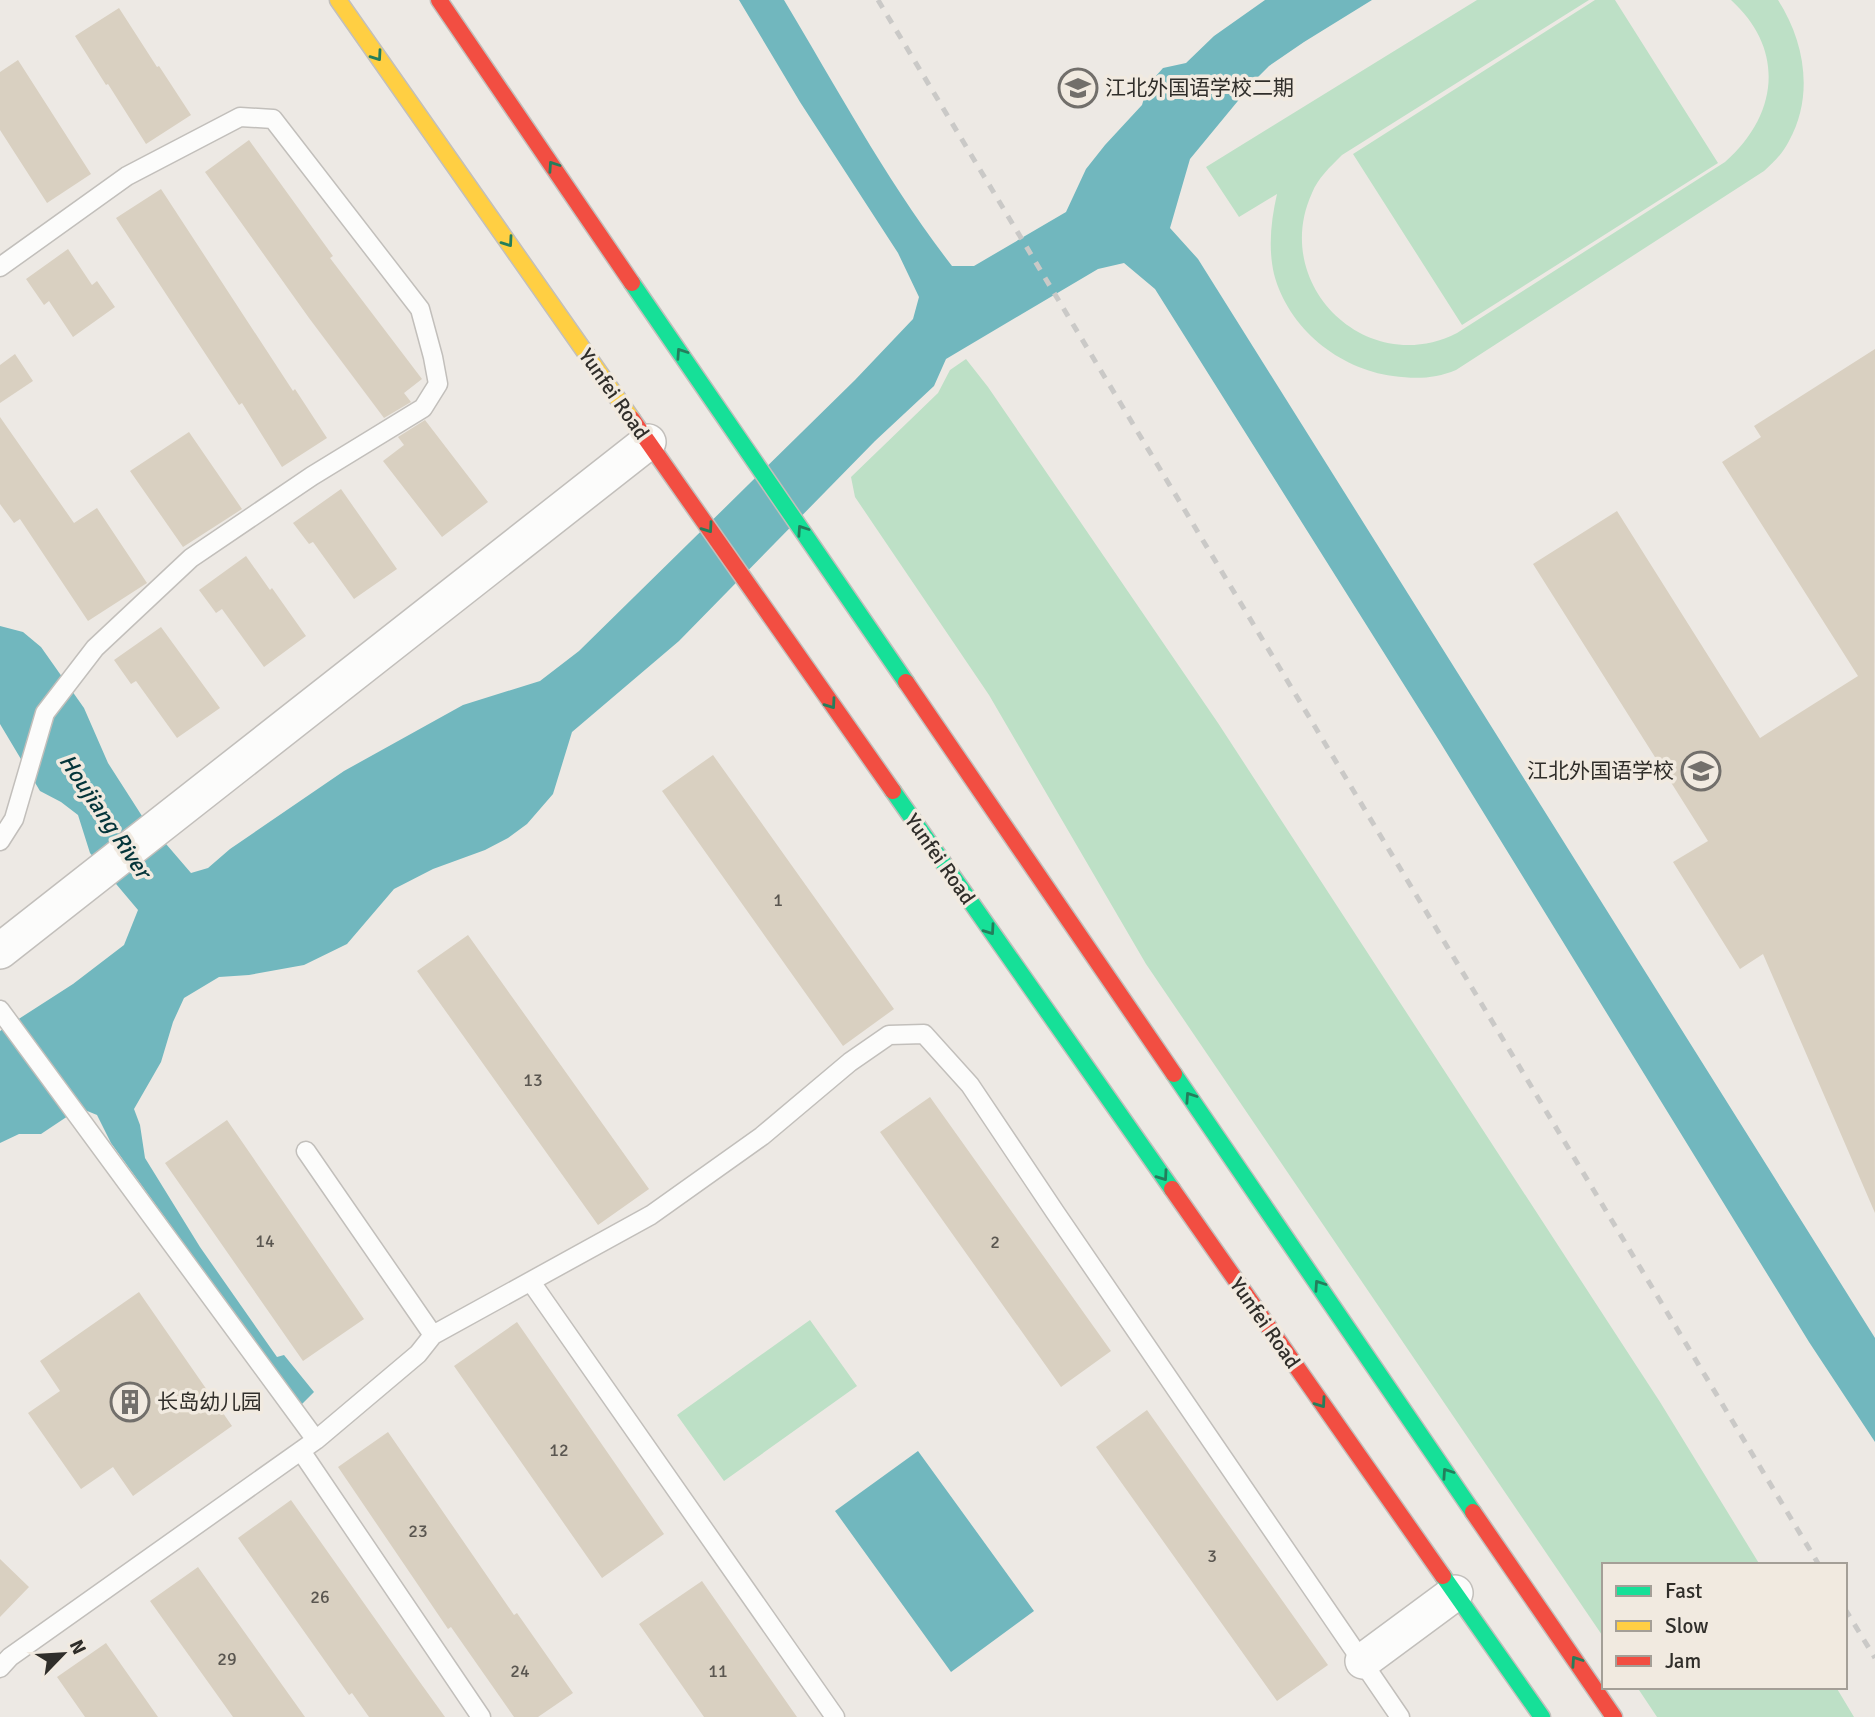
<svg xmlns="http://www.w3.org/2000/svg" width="1875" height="1717" font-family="Signika,'Noto Sans SC',sans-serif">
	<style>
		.green { fill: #bde0c6 }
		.water { fill: #71b7be }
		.building { fill: #d9d0c1 }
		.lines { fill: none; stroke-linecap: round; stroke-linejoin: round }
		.lane-casing { stroke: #c2bfbb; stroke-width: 21 }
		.street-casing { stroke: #c2bfbb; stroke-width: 38 }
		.fast-casing { stroke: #c2bfbb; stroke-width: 19 }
		.slow-casing { stroke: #c2bfbb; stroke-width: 19 }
		.jam-casing { stroke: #c2bfbb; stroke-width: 19 }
		.lane { stroke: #fcfcfb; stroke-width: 18 }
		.street { stroke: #fcfcfb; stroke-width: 35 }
		.fast { stroke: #16e098; stroke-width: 16 }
		.slow { stroke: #ffcf43; stroke-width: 16 }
		.jam { stroke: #f24e42; stroke-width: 16 }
		.rail { stroke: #cac9c7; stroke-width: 5; stroke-dasharray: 9 9; stroke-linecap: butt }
		.oneway { stroke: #247e5c }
		.labels { text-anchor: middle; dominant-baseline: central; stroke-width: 7; stroke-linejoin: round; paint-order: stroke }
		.number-label { font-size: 18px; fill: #5a5650 }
		.poi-label { font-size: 21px; fill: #302e2a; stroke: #f1eae0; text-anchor: start }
		.street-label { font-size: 21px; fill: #302e2a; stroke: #f1eae0 }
		.water-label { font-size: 23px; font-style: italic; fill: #04353a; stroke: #f1eae0 }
	</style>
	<rect width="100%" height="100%" fill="#ede9e4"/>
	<!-- green -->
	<path class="green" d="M1477,0H1589L1342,155C1330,167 1318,178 1312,193C1270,285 1367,379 1457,333L1725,162C1778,115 1786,50 1731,0H1778C1805,42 1814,96 1789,141C1783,153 1774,162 1764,171L1456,370C1435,379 1415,379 1393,376C1339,369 1288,328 1274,274C1268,248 1271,220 1277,194L1239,217L1206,167Z
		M1595,0H1615L1718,163L1462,325L1353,154Z
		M966,359L988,387L1218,723L1660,1402L1760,1565H1604V1638L1146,964L989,695L855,497L851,477L938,393L950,370Z
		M810,1320L857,1386L724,1481L677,1415Z
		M1637,1687H1836L1854,1717H1657Z"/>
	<!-- water -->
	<path class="water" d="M739,0H784C838,90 888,183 952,266H974L1066,212L1086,169L1105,145L1142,105L1148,85L1163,68L1186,63L1214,36L1265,0H1372L1304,42L1269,66L1256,79L1190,159L1170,228L1198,259L1875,1338V1442L1809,1342L1440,742L1155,289L1124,263L1098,269L946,359L934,386L875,441L679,641L572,732L553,794L527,824L508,838L485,850L433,869L394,889L347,944L304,965L249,975L219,977L184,998L173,1022L161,1062L134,1109L140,1125L145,1158L200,1247L277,1357L284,1355L314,1392L301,1405L111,1143L97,1115L80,1108L41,1134H19L0,1143V1031L73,984L124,945L138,910L90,853L78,815L61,802L40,791L0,724V626L23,632L41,647L84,708L108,763L142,816L191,873L208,868L230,849L344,771L463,705L540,681L579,651L855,380L913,319L919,297L898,253L800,102Z
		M918,1451L1034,1611L951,1672L835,1511Z"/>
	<!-- building -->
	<path class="building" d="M119,8L157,67L159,66L191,115L146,144L108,84L106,85L75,36Z
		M18,60L91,174L47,203L0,130V72Z
		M249,140L333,256L330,258L422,379L404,393L411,402L384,418L309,318L205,172Z
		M161,189L293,391L295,389L327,438L282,467L242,403L239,405L116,218Z
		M68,249L92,285L97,281L115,307L73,337L49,301L44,305L26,279Z
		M1875,349L1874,824L1875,1213L1763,954L1740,969L1673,862L1708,841L1533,564L1617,511L1760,738L1858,676L1722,462L1761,437L1754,426Z
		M15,354L33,381L0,403V365Z
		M0,417L74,523L97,508L147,583L88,621L20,519L14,523L0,504Z
		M425,420L488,502L442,537L383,461L404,445L398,437Z
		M189,432L242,509L183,547L130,471Z
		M341,489L397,569L354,599L313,542L309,544L293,523Z
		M246,556L270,590L272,588L306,636L264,667L222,609L216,613L199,590Z
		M161,627L220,708L177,738L136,681L131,684L114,660Z
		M713,755L894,1009L843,1046L662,791Z
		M468,935L649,1189L598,1225L417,971Z
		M930,1097L1111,1351L1061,1387L880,1132Z
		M227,1120L364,1319L303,1361L165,1163Z
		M139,1292L232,1426L133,1496L113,1467L81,1489L28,1413L60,1391L40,1361Z
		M517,1322L664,1534L602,1578L454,1366Z
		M1147,1410L1328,1665L1277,1701L1096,1447Z
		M388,1432L514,1615L517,1613L573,1693L538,1717H514L451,1627L448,1629L338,1467Z
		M291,1500L414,1674L445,1717H369L352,1693L349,1695L238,1538Z
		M0,1559L29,1587L0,1617Z
		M198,1567L305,1717H233L150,1601Z
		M702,1581L797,1717H704L639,1624Z
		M106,1643L158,1717H85L57,1677Z"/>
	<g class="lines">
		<defs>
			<path id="lane" d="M0,267L127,176L240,117L273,119L420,309L433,357L438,384L423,408L312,476L191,558L95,648L45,713L14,819L0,841
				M0,1010L316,1440
				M306,1151L433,1335
				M531,1282L835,1717
				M301,1451L481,1717
				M0,1668L10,1657L316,1440L418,1354L433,1335L651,1215L762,1136L850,1062L889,1035L924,1034L970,1085L1055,1212L1400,1717"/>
			<path id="street" d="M0,951L648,442
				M1363,1661L1455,1593"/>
			<path id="fast" d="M632,283L906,682
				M893,791L1172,1189
				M1174,1074L1473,1512
				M1443,1576L1542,1717"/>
			<path id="slow" d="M338,0L632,419"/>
			<path id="jam" d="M439,0L632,283
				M632,419L893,791
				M906,682L1174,1074
				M1172,1189L1443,1576
				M1473,1512L1614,1717"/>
		</defs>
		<!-- lane casing -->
		<use href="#lane" class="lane-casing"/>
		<!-- street casing -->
		<use href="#street" class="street-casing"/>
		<!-- fast casing -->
		<use href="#fast" class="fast-casing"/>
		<!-- slow casing -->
		<use href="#slow" class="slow-casing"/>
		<!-- jam casing -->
		<use href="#jam" class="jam-casing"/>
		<!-- lane -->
		<use href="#lane" class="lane"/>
		<!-- street -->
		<use href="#street" class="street"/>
		<!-- fast -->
		<use href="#fast" class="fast"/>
		<!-- slow -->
		<use href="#slow" class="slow"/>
		<!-- jam -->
		<use href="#jam" class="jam"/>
		<!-- rail -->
		<path class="rail" d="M878,0L1819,1565
			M1845,1609L1875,1658"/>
	</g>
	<!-- one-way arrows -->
	<defs><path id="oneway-chevron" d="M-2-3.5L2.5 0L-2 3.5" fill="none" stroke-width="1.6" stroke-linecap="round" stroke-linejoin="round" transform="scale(1.75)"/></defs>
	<g class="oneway">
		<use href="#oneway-chevron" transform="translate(377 56) rotate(55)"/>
		<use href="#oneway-chevron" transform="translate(553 166) rotate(-124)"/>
		<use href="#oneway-chevron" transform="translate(508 242) rotate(55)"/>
		<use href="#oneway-chevron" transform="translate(681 353) rotate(-124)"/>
		<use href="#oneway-chevron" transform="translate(708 528) rotate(55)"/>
		<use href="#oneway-chevron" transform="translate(802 530) rotate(-124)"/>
		<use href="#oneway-chevron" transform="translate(831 704) rotate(55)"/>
		<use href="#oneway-chevron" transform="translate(990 930) rotate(55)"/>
		<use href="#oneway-chevron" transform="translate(1190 1097) rotate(-124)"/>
		<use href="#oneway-chevron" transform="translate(1163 1176) rotate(55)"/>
		<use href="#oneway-chevron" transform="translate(1319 1285) rotate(-124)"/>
		<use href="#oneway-chevron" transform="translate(1321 1403) rotate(55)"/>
		<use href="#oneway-chevron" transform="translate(1447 1473) rotate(-124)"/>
		<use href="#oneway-chevron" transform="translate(1576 1661) rotate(-124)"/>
	</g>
	<!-- icons -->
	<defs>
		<symbol id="school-ring" viewBox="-11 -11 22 22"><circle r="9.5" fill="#f1eae0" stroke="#726f6b" stroke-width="1.5"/><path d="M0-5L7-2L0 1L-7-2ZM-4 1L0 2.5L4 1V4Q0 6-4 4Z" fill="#726f6b"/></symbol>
		<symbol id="building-ring" viewBox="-11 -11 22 22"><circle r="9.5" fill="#f1eae0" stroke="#726f6b" stroke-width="1.5"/><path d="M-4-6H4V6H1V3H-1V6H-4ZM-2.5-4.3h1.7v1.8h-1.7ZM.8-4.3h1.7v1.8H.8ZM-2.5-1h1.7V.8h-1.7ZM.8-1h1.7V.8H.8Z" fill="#726f6b"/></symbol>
	</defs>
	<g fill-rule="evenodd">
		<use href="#school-ring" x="1056" y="66" width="44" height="44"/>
		<use href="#school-ring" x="1679" y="749" width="44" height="44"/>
		<use href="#building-ring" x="108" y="1380" width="44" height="44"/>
	</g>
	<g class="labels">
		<!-- number labels -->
		<g class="number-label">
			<text x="778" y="900">1</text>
			<text x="533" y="1080">13</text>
			<text x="265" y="1241">14</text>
			<text x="995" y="1242">2</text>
			<text x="559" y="1450">12</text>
			<text x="418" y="1531">23</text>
			<text x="1212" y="1556">3</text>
			<text x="320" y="1597">26</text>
			<text x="227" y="1659">29</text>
			<text x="520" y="1671">24</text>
			<text x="718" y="1671">11</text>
		</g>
		<!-- poi labels -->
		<g class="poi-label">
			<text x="1105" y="88">江北外国语学校二期</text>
			<text x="1674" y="771" text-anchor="end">江北外国语学校</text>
			<text x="157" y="1402">长岛幼儿园</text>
		</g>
		<!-- street labels -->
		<g class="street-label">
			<text transform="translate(614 394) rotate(55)">Yunfei Road</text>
			<text transform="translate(940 859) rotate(55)">Yunfei Road</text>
			<text transform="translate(1265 1323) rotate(55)">Yunfei Road</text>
		</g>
		<!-- water labels -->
		<g class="water-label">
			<text transform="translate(105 816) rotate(56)">Houjiang River</text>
		</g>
	</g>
	<!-- legend -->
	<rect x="1602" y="1563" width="245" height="126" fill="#f1eae0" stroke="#a49f97" stroke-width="2"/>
	<rect x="1616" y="1586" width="35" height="10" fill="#16e098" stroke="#a49f97" stroke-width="2"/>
	<text x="1665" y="1598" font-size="21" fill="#302e2a">Fast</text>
	<rect x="1616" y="1621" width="35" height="10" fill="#ffcf43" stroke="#a49f97" stroke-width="2"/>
	<text x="1665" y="1633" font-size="21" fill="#302e2a">Slow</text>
	<rect x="1616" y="1656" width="35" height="10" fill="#f24e42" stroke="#a49f97" stroke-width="2"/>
	<text x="1665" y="1668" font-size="21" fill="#302e2a">Jam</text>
	<!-- north arrow -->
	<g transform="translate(63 1654) rotate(65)" stroke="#f1eae0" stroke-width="5" paint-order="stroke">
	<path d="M0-5L12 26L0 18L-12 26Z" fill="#302e2a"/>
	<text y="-10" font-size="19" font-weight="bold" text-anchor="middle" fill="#302e2a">N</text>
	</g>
</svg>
